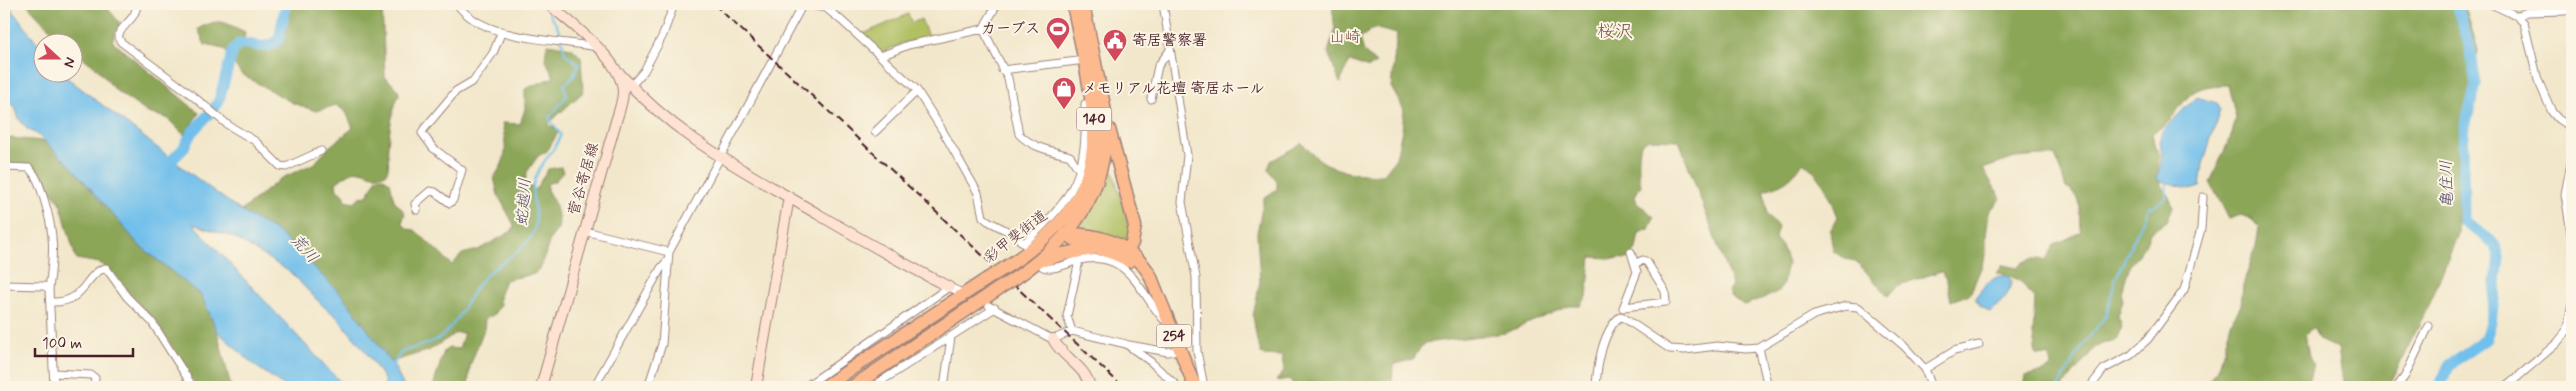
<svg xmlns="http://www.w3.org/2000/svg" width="2576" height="391" font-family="Mynerve,'Klee One',sans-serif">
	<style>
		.green { fill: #b0c063; stroke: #7d7047 }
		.forest { fill: #8ca659; stroke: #6b6242 }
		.water { fill: #71bfeb; stroke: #5e6f8b }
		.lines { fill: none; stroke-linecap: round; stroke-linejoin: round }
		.stream { stroke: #71bfeb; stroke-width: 2 }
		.river { stroke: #71bfeb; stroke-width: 11 }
		.street-casing { stroke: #9e837b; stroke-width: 9 }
		.secondary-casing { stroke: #9e837b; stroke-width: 12 }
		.highway-casing { stroke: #9e837b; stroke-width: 15 }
		.street { stroke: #fff; stroke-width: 7 }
		.secondary { stroke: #fee3d2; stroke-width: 10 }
		.highway { stroke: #fcba8e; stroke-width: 12 }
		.rail { stroke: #4a1f2b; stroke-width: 2; stroke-dasharray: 8 4; stroke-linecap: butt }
		.highway-bridge-casing { stroke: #9e837b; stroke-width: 15; stroke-linecap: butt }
		.highway-bridge { stroke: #fcba8e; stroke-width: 12 }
		.labels { text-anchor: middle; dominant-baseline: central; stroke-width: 4; stroke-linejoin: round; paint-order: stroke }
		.shield { fill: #fcf5e5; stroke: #7f5f63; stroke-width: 1 }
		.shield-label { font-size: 14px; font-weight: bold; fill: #4a1f2b }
		.poi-label { font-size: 15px; font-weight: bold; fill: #4a1f2b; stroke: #fcf5e5; text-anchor: start }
		.street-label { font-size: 15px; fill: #4a1f2b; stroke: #fcf5e5 }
		.neighbourhood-label { font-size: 16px; fill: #7a4e45; stroke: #fcf5e5 }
		.water-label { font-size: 16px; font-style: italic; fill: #564f65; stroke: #fcf5e5 }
		.quarter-label { font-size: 18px; fill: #7a4e45; stroke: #fcf5e5 }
	</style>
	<rect width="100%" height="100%" fill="#fcf5e5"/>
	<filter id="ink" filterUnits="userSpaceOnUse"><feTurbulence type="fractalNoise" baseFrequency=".02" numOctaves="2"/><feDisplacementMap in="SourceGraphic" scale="10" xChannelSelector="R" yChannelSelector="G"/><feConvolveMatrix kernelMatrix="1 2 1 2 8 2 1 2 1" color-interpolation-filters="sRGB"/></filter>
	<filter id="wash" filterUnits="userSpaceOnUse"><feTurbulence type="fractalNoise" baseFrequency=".0096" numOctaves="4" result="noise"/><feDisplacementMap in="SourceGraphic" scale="20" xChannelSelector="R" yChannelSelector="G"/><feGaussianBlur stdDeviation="1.12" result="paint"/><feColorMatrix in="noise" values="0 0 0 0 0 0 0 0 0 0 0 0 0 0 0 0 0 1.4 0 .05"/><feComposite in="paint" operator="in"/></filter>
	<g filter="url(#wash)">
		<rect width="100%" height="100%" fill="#f2e7cb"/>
		<!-- green -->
		<path class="green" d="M908,14L912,23L921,19L929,39L903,43L881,53L861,35Z
			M1109,143L1112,153L1110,160L1130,231L1126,246L1077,231L1088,214Z"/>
		<!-- forest -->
		<path class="forest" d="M27,4H104L120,23L112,41L199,113L184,135L167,118L148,113L115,90L98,69L73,50L72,42H62Z
			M289,4H382L385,77L398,89L399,95C393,106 389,132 388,146C387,157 391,164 386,174C360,180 366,158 336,183L337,190L345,196V201L353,203L360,197L367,196L377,178L382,177L390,182L394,200L405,213L402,223L408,229L415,230L452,265L462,254L478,250L512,231L514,225L498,195L494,177C509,157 506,147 502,123L520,124L525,109V89L554,77C548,64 542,58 548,44L572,48L581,57L583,92L548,124L559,131L547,151L538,156L527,172L525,182L535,190L548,169L561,167L563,172L555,181L547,184V190L556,206L559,221L558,229L550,239L541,268L534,274L505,280L499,296L500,306L493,315L485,319L484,329L470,366L468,387H433L444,351L449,348L459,349L464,333H456L430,350L391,362L343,296L279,233L241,211L280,179L315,163L329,147L353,128L346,112L336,105L316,111L293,103L241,74L224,49L205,45L198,29C219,17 224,22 245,32L244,41L255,48L273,49L286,32Z
			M1332,4H2464L2478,50L2460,147L2458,234L2431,301L2389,385L2343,382L2338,349L2319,340L2313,327L2305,335L2309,357L2313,364L2309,379L2301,387H2204L2219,367L2231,323L2241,305L2243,285L2256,247L2259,227L2251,219L2241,215L2229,219L2210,182L2232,134L2236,118L2228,85C2193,85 2190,93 2171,119C2167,125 2158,129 2152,133L2155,147L2160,155C2153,184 2165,183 2173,207L2167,221L2150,233L2145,245L2130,265L2121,293L2123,300L2118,316L2122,326L2118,339L2096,346L2063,387H2023L2025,376L2044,372L2051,366L2050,356L2036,355L2033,335L2035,297C2028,294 2028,291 2024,285C2018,278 2006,274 1997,273L2003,265L2017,268C2025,258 2033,258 2046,260L2054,245L2081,232C2076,212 2088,199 2066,188L2055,155L2015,158L1983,169L2001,198L1989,212L1986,236V256L1970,294L1951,301L1947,281L1941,271L1897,286L1888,296L1856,261L1845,259L1833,251L1830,231L1838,217C1829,193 1824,179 1803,162C1794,178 1781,186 1764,190L1767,214L1778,227L1775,238L1783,248L1788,264C1784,271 1785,275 1783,284C1781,295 1754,301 1744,305L1731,297L1728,291L1732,285L1679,140L1649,139L1641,144C1638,154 1638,175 1641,185L1635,196L1637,202L1654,217L1649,229L1639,233L1636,249L1628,259L1591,257L1587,297L1580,306H1569L1505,333L1424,343L1413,359L1393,365L1392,387L1323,385L1312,381L1301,386L1293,384L1289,379L1276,381L1284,371L1282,356L1262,355L1257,341L1253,316L1260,281L1257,233L1264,198L1277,189V182L1268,169L1271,161L1302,143C1326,171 1347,174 1383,175L1396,158L1402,130L1404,110L1391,87L1397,34L1374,28L1360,38L1364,52L1376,63L1369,68L1350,61L1340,83L1328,52L1335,31Z
			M4,135L9,138L44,141L71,166L139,245L201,295L217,331L231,387H197L156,321L136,302L113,273L100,263L76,259L60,202L34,170L25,164L4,165Z"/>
		<!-- water -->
		<path class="water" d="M4,4H8L42,49V72L61,73L199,180L241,211L279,233L343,296L394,366L404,387H385L384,379L366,352L336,316L323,306L290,272L233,237L193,224L345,387H286L254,365L217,331L201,295L139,245L71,166L37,134L27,129L19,119L15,106L5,101L4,104Z
			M2196,97L2217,103L2220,109L2203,164L2200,187L2193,189L2157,180L2162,156L2160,139L2162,131Z
			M2008,276L2011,280C2012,294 2000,303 1990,312L1981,307L1975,298C1984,286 1991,275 2008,276Z"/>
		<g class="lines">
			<!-- stream -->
			<path class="stream" d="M601,4L605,7L624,4
				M393,366L400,353C413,346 430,346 442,336C461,320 468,295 484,277C498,262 522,254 532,235C541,219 531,204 533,187C536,165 554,154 561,135L549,118L567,95L564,85L573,77L579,64L565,54C563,44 561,33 556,24C554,20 551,19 549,13L552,11
				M2058,387L2081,348L2107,314L2115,280L2150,205L2152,207L2166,197L2167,181"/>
			<!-- river -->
			<path class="river" d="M163,169L183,149L192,132L214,109L219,100L233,50L240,43C256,44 266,52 279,39L286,4
				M2439,387L2449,365L2486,339L2491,322L2499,258C2498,239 2477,233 2464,222L2463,145L2465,126L2476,85L2470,46L2456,4"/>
		</g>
	</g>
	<g filter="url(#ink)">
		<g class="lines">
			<defs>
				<path id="street" d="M137,4C136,20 123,23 118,36L121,42L188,92L228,125L255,141L280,166L286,167L321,151
					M457,4C483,41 555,39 596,47
					M805,4L826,8L842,21L916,89L941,128L978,193L983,217L988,221L1015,235L1028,248
					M1163,4L1187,155L1182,202L1196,277L1197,351L1204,387
					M2491,4L2517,16L2524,23L2538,80L2552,112L2558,119L2572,128
					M2517,16L2527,12L2565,11
					M983,29L1008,78L1019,134C1032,148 1052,151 1070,156L1080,171
					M881,56L908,45L983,29L997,4
					M1002,70L1086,60
					M631,86L644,71L663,35L674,4
					M1151,99L1158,66L1170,50
					M875,132L917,91
					M2572,158L2565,194L2572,240
					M4,167L29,168C38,177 40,187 44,199C55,235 54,252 49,289
					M417,210L415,204L430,191L435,192L450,203L453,200L462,170L433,148L422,133L424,129L456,91L473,81L493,53L502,31
					M585,231L669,252
					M1024,243C1075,198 1088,173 1085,104L1092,103
					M1043,267C1052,271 1067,264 1076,261C1128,247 1138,291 1165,321
					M4,285L44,286L49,289L54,387
					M51,302C86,304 84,273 106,268L127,297L152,322L193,387
					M989,306L1050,338H1056L1072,331L1126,344L1151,362L1178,387
					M1624,307L1666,302L1665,291L1647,262L1643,260L1636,263
					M1623,308L1637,272L1631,252
					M1072,331L1067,316L1079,261
					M1129,345L1168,352L1180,349
					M1759,348L1768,387
					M1925,369L1954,351L1979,345
					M54,373L91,375L95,378L94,387
					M594,387L661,268L668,260
					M648,387L662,344L669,252L803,4
					M805,387L949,287L960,292
					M872,387L995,308
					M944,387L951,337
					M1596,387C1597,366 1603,329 1621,316L1670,349L1685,350L1717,346L1746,349L1759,348L1814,315L1846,306L1858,307L1904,346L1925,369L1932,387
					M2090,387L2104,369L2131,355L2148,339L2184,290L2201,229L2203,197
					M2397,387L2405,376L2429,326
					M2506,387L2557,343L2566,332L2572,305"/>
				<path id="secondary" d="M620,74C673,133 730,163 797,202C847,231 897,261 949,287
					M1053,339C1062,358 1085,365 1090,387
					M541,387L616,121C619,112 623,101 623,91C622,60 571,24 549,4
					M756,387L789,197"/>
				<path id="highway" d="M1109,129L1135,226L1132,243L1123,257
					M1066,233C1084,250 1109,247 1129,261
					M1067,234C1101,234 1132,245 1150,275L1195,387
					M1044,260L1063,254L1093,249
					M1003,269C1124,192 1097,124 1073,4
					M1014,279C1072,240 1110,189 1105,116C1105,103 1100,90 1098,78C1093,53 1088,29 1083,4
					M824,387L987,279
					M852,387L998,289"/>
			</defs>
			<!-- street casing -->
			<use href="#street" class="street-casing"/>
			<!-- secondary casing -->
			<use href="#secondary" class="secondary-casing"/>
			<!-- highway casing -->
			<use href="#highway" class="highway-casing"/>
			<!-- street -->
			<use href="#street" class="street"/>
			<!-- secondary -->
			<use href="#secondary" class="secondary"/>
			<!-- highway -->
			<use href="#highway" class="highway"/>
			<!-- rail -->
			<path class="rail" d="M714,4L1123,387"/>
			<defs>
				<path id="highway-bridge" d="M987,279L1003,269
					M998,289L1014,279"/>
			</defs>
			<!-- highway-bridge casing -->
			<use href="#highway-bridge" class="highway-bridge-casing"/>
			<!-- highway-bridge -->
			<use href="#highway-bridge" class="highway-bridge"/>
		</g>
	</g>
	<!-- icons -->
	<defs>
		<symbol id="stadium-pin" viewBox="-11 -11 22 30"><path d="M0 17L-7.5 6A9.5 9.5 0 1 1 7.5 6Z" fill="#d1495b" stroke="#fcf5e5"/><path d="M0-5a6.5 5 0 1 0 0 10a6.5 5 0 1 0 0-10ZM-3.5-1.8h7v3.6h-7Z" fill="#fff"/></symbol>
		<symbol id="civic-pin" viewBox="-11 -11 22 30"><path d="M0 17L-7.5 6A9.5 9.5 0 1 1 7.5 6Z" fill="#d1495b" stroke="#fcf5e5"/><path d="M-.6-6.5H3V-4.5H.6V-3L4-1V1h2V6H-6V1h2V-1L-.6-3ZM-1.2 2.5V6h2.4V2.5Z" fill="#fff"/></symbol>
		<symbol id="shop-pin" viewBox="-11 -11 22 30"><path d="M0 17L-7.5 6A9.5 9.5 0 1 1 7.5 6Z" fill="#d1495b" stroke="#fcf5e5"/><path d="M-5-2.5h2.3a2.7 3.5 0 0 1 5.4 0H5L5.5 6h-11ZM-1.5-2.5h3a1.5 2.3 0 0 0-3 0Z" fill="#fff"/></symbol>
	</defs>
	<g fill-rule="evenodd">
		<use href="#stadium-pin" x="1044" y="15" width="28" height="38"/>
		<use href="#civic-pin" x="1101" y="27" width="28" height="38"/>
		<use href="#shop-pin" x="1050" y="75" width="28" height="38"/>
	</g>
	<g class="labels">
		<!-- shield labels -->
		<g class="shield">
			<rect x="1076.5" y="107.5" width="35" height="23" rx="4"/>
			<rect x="1156.5" y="324.5" width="35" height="23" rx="4"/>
		</g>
		<g class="shield-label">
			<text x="1094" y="119">140</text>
			<text x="1174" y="336">254</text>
		</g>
		<!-- poi labels -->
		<g class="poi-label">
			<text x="1040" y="29" text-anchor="end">カーブス</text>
			<text x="1132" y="41">寄居警察署</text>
			<text x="1082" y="89">メモリアル花壇 寄居ホール</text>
		</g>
		<!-- street labels -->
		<g class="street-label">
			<text transform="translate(584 179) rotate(-74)">菅谷寄居線</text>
			<text transform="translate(1016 237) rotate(-38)">彩甲斐街道</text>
		</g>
		<!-- neighbourhood labels -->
		<g class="neighbourhood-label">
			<text x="1345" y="37">山崎</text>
		</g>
		<!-- water labels -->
		<g class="water-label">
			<text transform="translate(2447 184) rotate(-91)">亀住川</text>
			<text transform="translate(524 202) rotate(-86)">蛇越川</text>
			<text transform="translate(304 249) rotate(48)">荒川</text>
		</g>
		<!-- quarter labels -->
		<g class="quarter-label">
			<text x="1615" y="32">桜沢</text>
		</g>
	</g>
	<!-- margin -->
	<rect width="2576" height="391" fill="none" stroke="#fcf5e5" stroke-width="20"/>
	<!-- north arrow -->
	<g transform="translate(58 58) rotate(111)"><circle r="24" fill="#fcf5e5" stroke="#b59f9b"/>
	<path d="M0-4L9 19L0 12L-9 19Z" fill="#d1495b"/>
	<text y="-8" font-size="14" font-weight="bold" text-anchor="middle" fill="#4a1f2b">N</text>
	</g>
	<!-- scale -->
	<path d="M35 348v8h98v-8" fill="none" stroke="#4a1f2b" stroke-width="2.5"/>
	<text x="42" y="348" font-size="15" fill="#4a1f2b" stroke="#fcf5e5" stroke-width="4" paint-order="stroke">100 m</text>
</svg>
